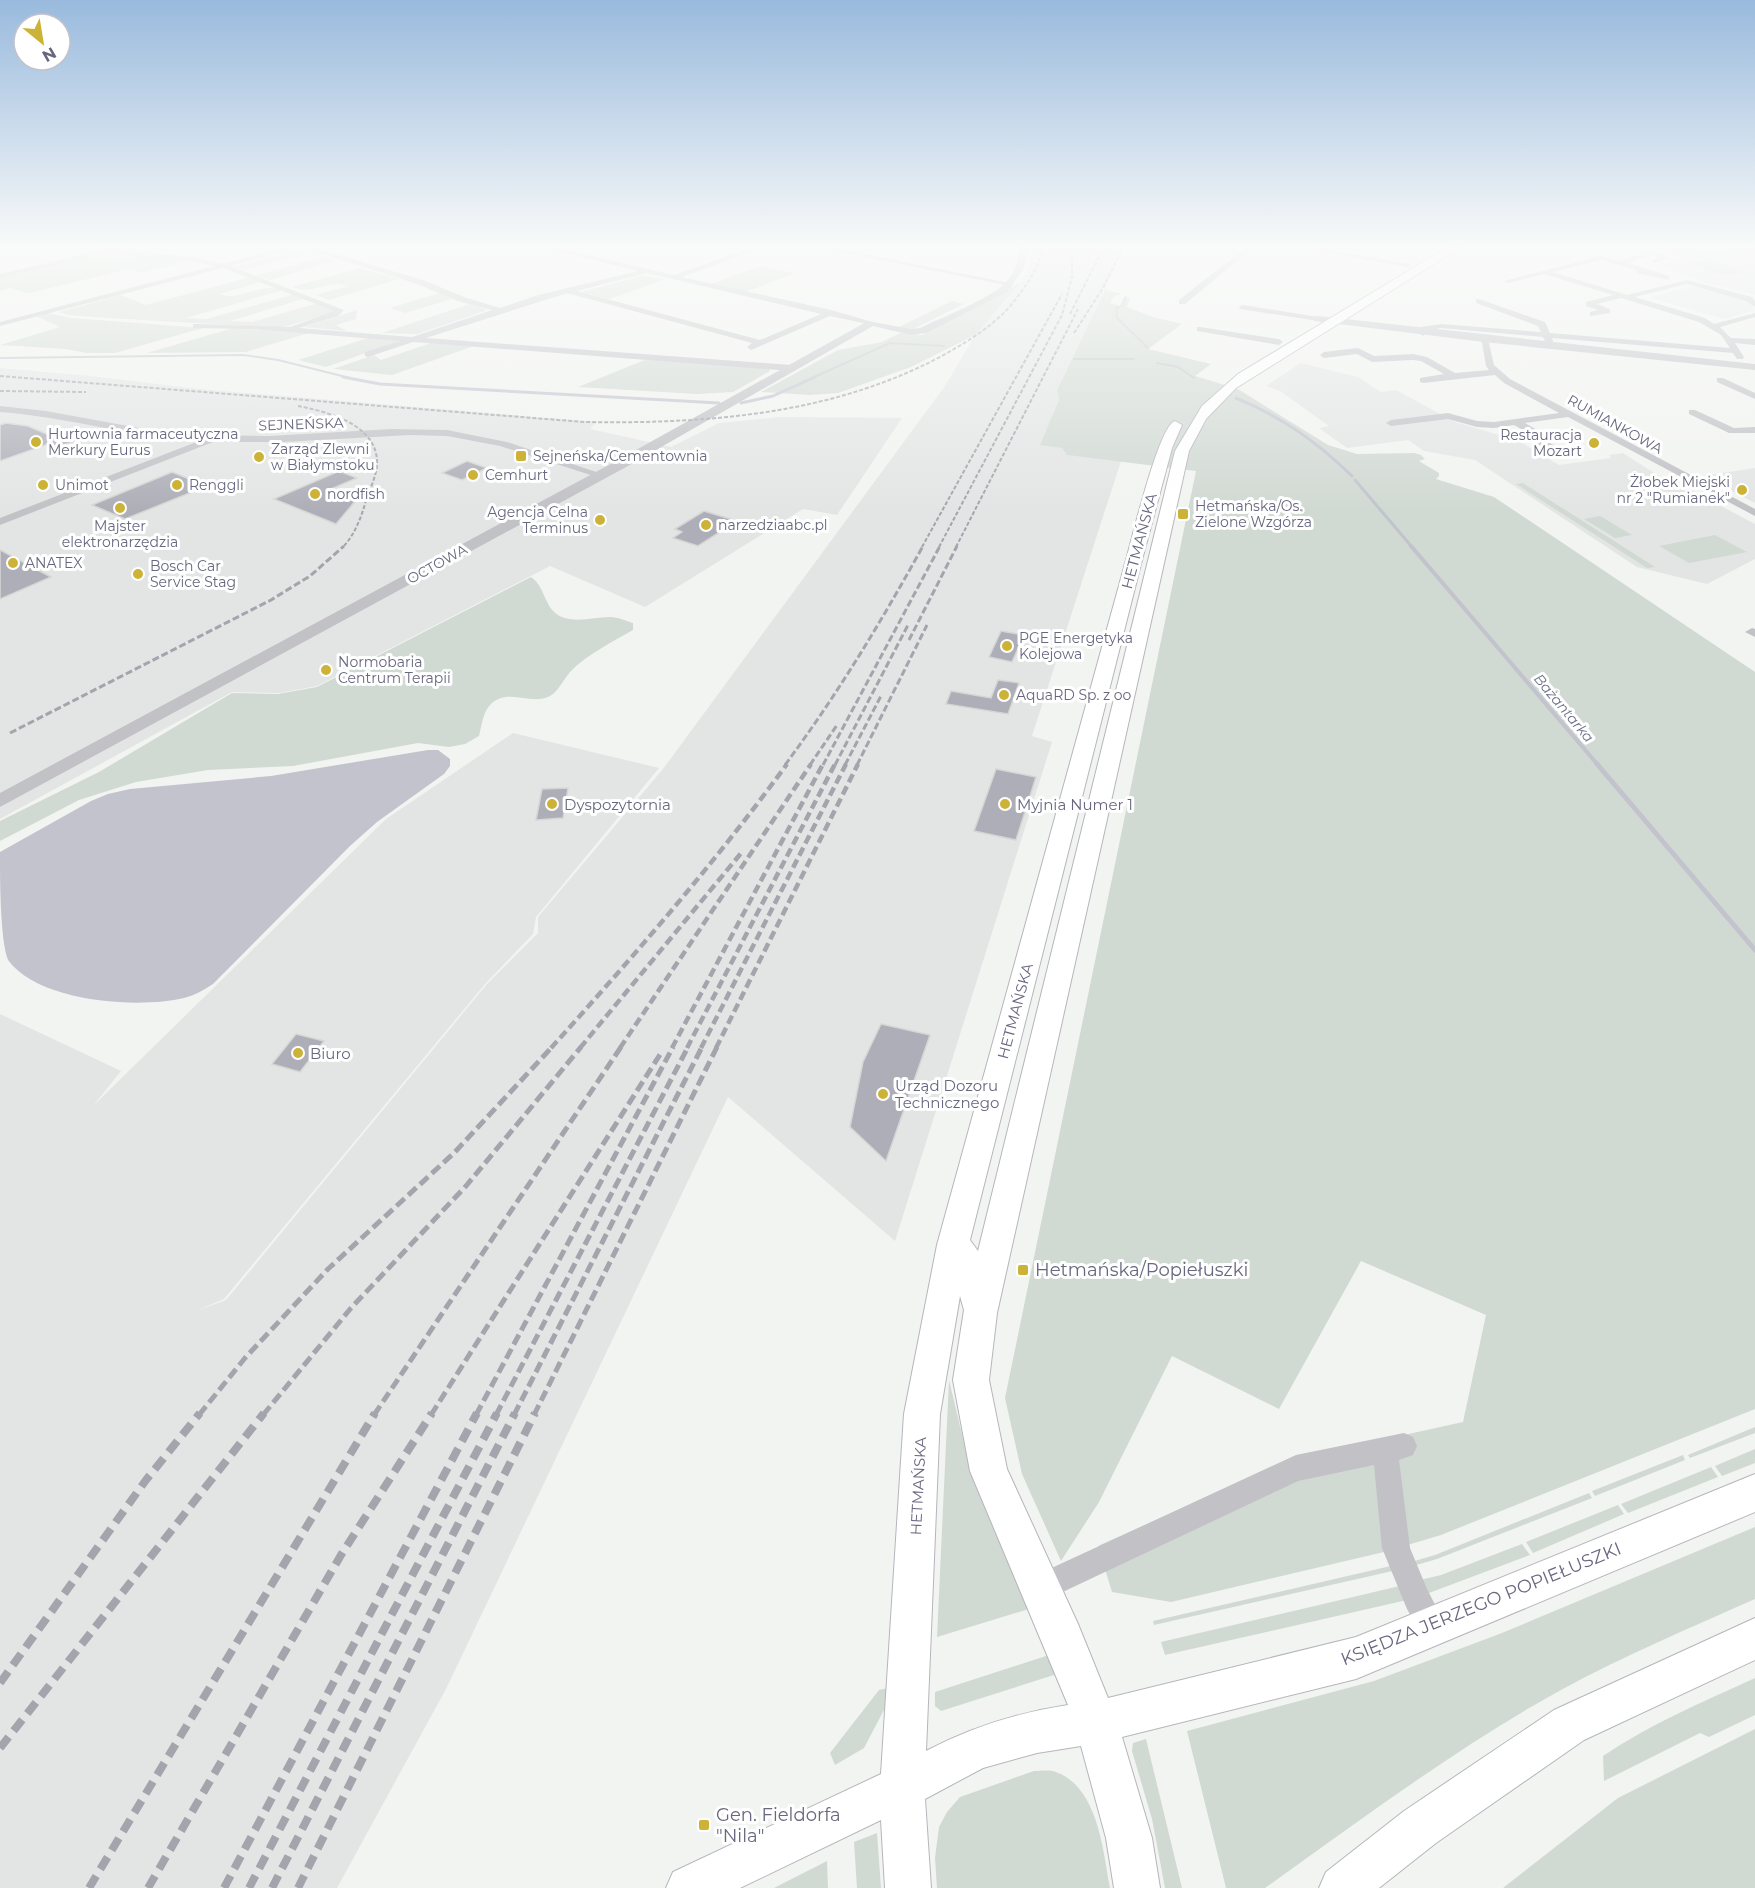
<svg xmlns="http://www.w3.org/2000/svg" width="1755" height="1888" font-family="Montserrat,sans-serif">
	<style>
		.built { fill: #e3e5e5 }
		.green { fill: #d1d9d3 }
		.water { fill: #c2c3cd }
		.lines { fill: none; stroke-linecap: round; stroke-linejoin: round }
		.stream-far3 { stroke: #c2c3cd; stroke-width: 2 }
		.stream-far2 { stroke: #c2c3cd; stroke-width: 3 }
		.stream-far1 { stroke: #c2c3cd; stroke-width: 4 }
		.stream { stroke: #c2c3cd; stroke-width: 5 }
		.building { fill: #aeaeb8; stroke: #d5d6d4; stroke-width: 1.5 }
		.secondary-casing { stroke: #b6b5bd; stroke-width: 2 }
		.minor { fill: #c1c1c6; fill-rule: evenodd }
		.tertiary { fill: #c1c1c6; fill-rule: evenodd }
		.secondary { fill: #fff; fill-rule: evenodd }
		.rail-far4 { stroke: #a4a4ac; stroke-width: 2; stroke-dasharray: 4 2; stroke-linecap: butt }
		.rail-far3 { stroke: #a4a4ac; stroke-width: 3; stroke-dasharray: 7 3; stroke-linecap: butt }
		.rail-far2 { stroke: #a4a4ac; stroke-width: 4.5; stroke-dasharray: 9 4.5; stroke-linecap: butt }
		.rail-far1 { stroke: #a4a4ac; stroke-width: 5; stroke-dasharray: 11 5; stroke-linecap: butt }
		.rail { stroke: #a4a4ac; stroke-width: 8; stroke-dasharray: 14 8; stroke-linecap: butt }
		.poi-dot { fill: #cdb238; stroke: #fff; stroke-width: 2 }
		.labels { text-anchor: middle; dominant-baseline: central; stroke-width: 6; stroke-linejoin: round; paint-order: stroke }
		.far-street-label { font-size: 14px; fill: #68677f; stroke: #fff }
		.far-poi-label { font-size: 14px; fill: #68677f; stroke: #fff; text-anchor: start }
		.far-water-label { font-size: 14px; font-style: italic; fill: #6d7189; stroke: #fff }
		.street-label { font-size: 15px; fill: #68677f; stroke: #fff }
		.poi-label { font-size: 15px; fill: #68677f; stroke: #fff; text-anchor: start }
		.near-poi-label { font-size: 18px; fill: #68677f; stroke: #fff; text-anchor: start }
		.near-street-label { font-size: 18px; fill: #68677f; stroke: #fff }
	</style>
	<rect width="100%" height="100%" fill="#f2f4f1"/>
	<!-- built -->
	<path class="built" d="M1033,247H1125L1057,390L1059,400L1041,444L1062,448L1068,455L1121,461L1032,736L1052,742L895,1241L728,1097L446,1689L337,1888H0V1014L121,1071L93,1106L386,819L513,733L659,768L536,917L533,934L485,984L224,1299L196,1311L226,1300L487,984L538,933V917L663,769L945,386L975,335L1021,282L1034,253Z
		M1653,247H1755V294L1706,283L1658,265L1680,259Z
		M1696,285L1746,299L1755,310L1725,319L1650,298Z
		M1301,363L1358,377L1381,392L1396,390L1455,422L1519,441L1559,465L1611,458L1609,455L1623,453L1676,487L1687,488L1755,524V559L1707,584L1637,567L1475,460L1424,451L1408,440L1347,448L1319,428L1329,426L1280,391L1266,386Z
		M0,368L91,376L199,389L596,422L590,429L671,447L719,423L780,417L902,418L837,515L803,509L645,607L550,566L317,686L280,693L232,692L0,819Z
		M1755,468V503L1703,476Z"/>
	<!-- green -->
	<path class="green" d="M1676,247H1750L1755,249V253L1685,258L1681,256L1695,255Z
		M296,250L309,253L243,270L234,267Z
		M101,254L188,261L141,273L130,269L29,293L9,288L0,291V278Z
		M323,257L336,261L270,280L257,275Z
		M1710,260L1743,273L1719,275L1686,261Z
		M760,266L795,273L746,292L711,284Z
		M360,268L399,279L329,300L316,295L348,286C326,278 317,296 292,287Z
		M641,276L666,279L609,299L581,292Z
		M247,278L260,282L220,294C242,302 258,282 283,290L186,318L207,319L295,294L306,298L230,321L252,322L318,303L337,309L335,312L280,328L92,317L68,315L59,312L121,295L146,305Z
		M1021,282L975,335L911,367L838,393L809,395L761,392L838,350L882,342L900,333L922,335Z
		M1105,290L1122,294L1113,297L1110,303L1120,306L1124,297L1130,298L1127,307L1153,317L1182,324L1148,349L1211,364L1195,376L1238,389L1328,445L1357,454L1414,453L1421,455L1425,459L1419,461L1439,473V476L1436,479L1494,497L1755,672V1409L1441,1535L1384,1552L1171,1602L1112,1592L1098,1546L1290,1460L1463,1422L1486,1315L1361,1261L1279,1409L1172,1356L1099,1502L1061,1561L1022,1474L1005,1398L1196,471L1067,455L1062,448L1040,445L1059,400L1057,390Z
		M440,293L452,299L405,313L390,308Z
		M952,301L964,304L911,330L899,327Z
		M470,304L486,309L485,311L417,334L382,333Z
		M357,310L356,319L336,325L347,331L304,327Z
		M47,313L71,318L203,328L115,353H87L65,349L0,345L60,327L36,316Z
		M233,328L309,333L246,352L147,353Z
		M368,338L403,340L326,367L298,360Z
		M431,343L474,346L392,375L333,369L374,355L381,360Z
		M647,359L768,368L770,371L733,392L697,394L578,387Z
		M1523,483L1655,567L1647,568L1516,484Z
		M1600,516L1632,535L1615,538L1584,519Z
		M1715,535L1747,552L1689,563L1659,546Z
		M531,577C546,587 544,610 562,617C577,623 595,617 610,617C618,617 626,621 633,623V630C612,642 588,654 571,671C564,678 559,691 550,696C531,706 510,688 492,703C483,711 482,724 479,736L465,744L449,747L418,743L293,766L208,770L136,782L79,800L0,841V821L99,772L232,693L278,694L317,687Z
		M949,1380L970,1468L1032,1608L937,1637Z
		M1755,1427V1433L1690,1458L1688,1455Z
		M1755,1449V1463L1722,1476L1715,1466Z
		M1683,1455L1685,1460L1595,1496L1592,1491Z
		M1711,1467L1718,1477L1628,1513L1621,1504Z
		M1589,1493L1592,1498L1437,1559L1413,1566L1411,1562L1435,1555Z
		M1618,1505L1624,1514L1533,1553L1526,1542Z
		M1755,1527V1599C1690,1628 1623,1656 1561,1690C1457,1747 1361,1820 1265,1888H1226L1187,1731L1374,1681L1502,1633Z
		M1522,1544L1530,1555L1429,1593L1423,1587L1420,1580L1441,1575Z
		M1395,1565L1397,1570L1154,1625L1153,1621Z
		M1404,1585L1407,1600L1165,1655L1161,1642Z
		M1052,1654L1057,1673L1054,1675L941,1711L935,1706V1692Z
		M1755,1678V1715L1709,1737L1700,1733L1604,1781L1603,1756C1650,1724 1703,1702 1755,1678Z
		M888,1688L886,1706L864,1748L835,1765L830,1753L879,1690Z
		M1755,1729V1888H1503L1618,1798Z
		M1146,1739L1182,1888H1165L1152,1819L1132,1751L1133,1743Z
		M1034,1771C1039,1771 1047,1770 1053,1771C1098,1784 1103,1851 1110,1888H937L935,1858L939,1827L947,1812L960,1797Z
		M877,1833L881,1888H857L854,1842Z
		M827,1861L828,1888H774Z"/>
	<!-- water -->
	<path class="water" d="M428,750H438L450,759V766L444,774L377,822L350,846L213,984C204,990 195,995 184,998C138,1009 38,1002 8,960C0,939 0,878 0,852L91,801L108,794L130,789L271,776Z"/>
	<g class="lines">
		<!-- stream-far3 -->
		<path class="stream-far3" d="M1126,297L1122,306L1116,308L1117,318L1148,348
			M0,358L243,355L278,360L350,378
			M1074,359H1134
			M1157,363L1178,367L1194,378
			M812,378L890,343L944,346"/>
		<!-- stream-far2 -->
		<path class="stream-far2" d="M343,377L380,384L719,403
			M1236,398C1282,417 1317,442 1352,476
			M741,403L773,396L815,377
			M1355,480L1412,547"/>
		<!-- stream-far1 -->
		<path class="stream-far1" d="M1411,546L1598,765"/>
		<!-- stream -->
		<path class="stream" d="M1597,764L1755,950"/>
	</g>
	<!-- building -->
	<path class="building" d="M6,423L28,426L49,435L60,431L79,440L55,448L48,444L0,461V425Z
		M467,461L487,468L462,480L442,473Z
		M339,471L357,478L331,489L357,499L336,524L274,499Z
		M172,472L207,486L125,519L92,505Z
		M704,511L737,521L698,546L673,538L682,532L675,529Z
		M0,550L51,577L0,599Z
		M1001,631L1024,635L1012,662L989,657Z
		M998,680L1019,683L1008,714L946,704L951,691L991,698Z
		M996,769L1036,777L1016,840L974,831Z
		M568,788L563,818L536,820L542,789Z
		M881,1024L930,1035L886,1161L850,1127L863,1062Z
		M296,1034L324,1041L300,1072L272,1064Z"/>
	<g class="lines">
		<defs>
			<path id="secondary" d="M1448,247H1461L1236,388L1206,419L1189,451L997,1313L989,1380L1007,1469L1078,1624L1108,1698L1356,1637L1755,1474V1512L1356,1679L1122,1737L1152,1838L1160,1888H1114L1106,1838L1081,1746L1037,1753L983,1768L925,1799L931,1888H885L881,1820L740,1888H666L673,1872L881,1774L904,1414L937,1245L1126,560C1132,539 1159,425 1175,421L1182,425L1172,448L1142,560L970,1240L978,1251L1175,451L1202,406L1238,374ZM960,1296L964,1310L953,1380L970,1471L1068,1705C1016,1713 972,1727 926,1751L940,1414Z
				M1755,1618V1660L1584,1740L1436,1843L1379,1888H1319L1326,1872L1404,1811L1554,1710Z"/>
		</defs>
		<!-- secondary casing -->
		<use href="#secondary" class="secondary-casing"/>
		<!-- minor -->
		<path class="minor" d="M115,247H124L120,250L192,257L223,264L287,247H299L230,266L344,310L338,316L299,328L412,337L492,310L458,301L417,284L300,247H312L423,280L464,297L500,308L538,295L638,271L540,247H554L674,275L753,247H764L682,277L831,310L876,323L872,325L830,316L751,350L747,347L752,343L567,293L426,338L791,365L795,368L791,371L413,342L368,357L365,356V352L400,341L251,329L193,328V324H196L290,327L334,311L223,268L0,326V322L214,266L192,261L141,258L109,253L0,278V274ZM647,273L821,314L760,340L577,291Z
			M815,247H831L1014,284L1010,286Z
			M1246,247H1254L1185,304H1179V300Z
			M1294,247H1312L1413,265L1409,267Z
			M1649,251L1669,258L1655,263L1651,261L1658,258L1652,255L1628,263L1669,276V280L1637,273V270L1601,260L1553,272L1627,295L1687,280L1752,297L1755,301V307L1746,301L1687,284L1635,297L1705,318L1714,324L1755,313V317L1720,327L1731,338L1755,339V345L1735,343L1744,357L1743,359H1737L1733,353L1552,338L1554,344L1550,347L1547,346L1543,337L1441,328L1428,331L1423,336L1419,333L1421,327L1441,324L1541,332L1538,326L1476,303V299H1479L1545,322L1550,333L1730,348L1721,335L1699,322L1621,298L1597,304L1610,309V313L1590,316V312L1598,310L1586,306V302L1613,295L1544,274L1508,283L1504,281L1601,256L1619,261Z
			M1243,305L1318,317L1322,319L1318,321L1240,309L1239,307Z
			M1200,327L1279,339L1283,342L1279,345L1197,331V327Z
			M1481,337L1488,339L1494,365L1510,379L1755,509V516L1568,417L1525,423L1539,431V437L1570,454L1571,456L1566,459L1530,440V434L1514,425L1494,428L1477,427L1448,419L1391,426L1386,423L1391,420L1448,413L1477,421L1494,422L1559,413L1504,383L1495,375L1423,383L1420,382V378L1444,374L1421,361L1413,360L1372,362L1357,354L1324,358L1320,355L1324,352L1358,348L1374,356L1413,354L1427,357L1455,373L1489,370L1486,366Z
			M1717,378H1723L1755,393V399L1717,382Z
			M0,406L46,411L161,432L198,435L269,436L391,429L447,430L507,442L605,475L600,478L500,446L447,436L410,435L283,442H213L0,525V518L199,441C132,437 67,417 0,412Z
			M1689,410H1695L1734,428L1755,427V433H1729L1689,414Z
			M1752,628L1755,629V637L1745,632Z
			M1404,1433L1413,1437L1417,1446L1413,1455L1399,1460L1410,1548L1427,1589L1446,1626L1442,1636L1432,1640L1422,1636L1407,1609L1382,1548L1374,1465L1298,1481L1050,1598L1040,1602L1030,1598L1026,1588L1030,1578L1296,1455Z"/>
		<!-- tertiary -->
		<path class="tertiary" d="M1019,247H1027V258L1023,270L1007,292L926,333L911,335L873,326L628,466L0,807V793L618,460L868,321L911,329L920,328C939,319 990,298 1003,285C1013,276 1020,261 1019,247Z
			M1318,316L1755,364V370L1484,342L1314,321V317Z"/>
		<!-- secondary -->
		<use href="#secondary" class="secondary"/>
		<!-- rail-far4 -->
		<path class="rail-far4" d="M1070,314L1104,247
			M1074,333L1103,288L1123,247
			M0,376L584,422C706,424 830,415 940,357C969,341 999,323 1018,296C1029,281 1040,266 1042,247
			M0,391L86,392
			M298,406C329,412 379,425 377,465C376,476 371,487 367,497C362,515 356,533 343,547
			M922,547L1062,294
			M939,547L1062,315L1072,277V247
			M956,547L1078,309"/>
		<!-- rail-far3 -->
		<path class="rail-far3" d="M909,640L957,546
			M10,733L271,600L310,576L344,546
			M785,765C837,695 881,622 923,546
			M810,765L837,725
			M823,765L940,546
			M835,765L908,625
			M845,765L882,694
			M857,765L927,625"/>
		<!-- rail-far2 -->
		<path class="rail-far2" d="M551,1048C633,957 714,864 787,764
			M580,1048L742,852
			M620,1048L811,764
			M672,1048L823,764
			M687,1048L835,764
			M701,1048L846,764
			M716,1048L858,764"/>
		<!-- rail-far1 -->
		<path class="rail-far1" d="M199,1415L245,1358L328,1269L454,1153L552,1047
			M263,1415L351,1308L466,1186L581,1047
			M374,1415L621,1047
			M431,1415L661,1053
			M476,1415L673,1047
			M496,1415L688,1047
			M514,1415L702,1047
			M534,1415L717,1047"/>
		<!-- rail -->
		<path class="rail" d="M0,1683L146,1480L200,1413
			M0,1748L264,1413
			M89,1888L375,1413
			M148,1888L341,1555L432,1413
			M224,1888L477,1413
			M249,1888L497,1413
			M272,1888L515,1413
			M298,1888L535,1413"/>
	</g>
	<!-- sky -->
	<linearGradient id="sky" x2="0" y2="1"><stop stop-color="#99badd"/><stop offset="0.48" stop-color="#f9faf9"/><stop offset="1" stop-color="#f9faf9" stop-opacity="0"/></linearGradient>
	<rect width="1755" height="512" fill="url(#sky)"/>
	<!-- markers -->
	<g class="poi-dot">
		<circle cx="36" cy="442" r="6"/>
		<circle cx="1594" cy="443" r="6"/>
		<rect x="515" y="450" width="12" height="12" rx="3"/>
		<circle cx="259" cy="457" r="6"/>
		<circle cx="473" cy="475" r="6"/>
		<circle cx="43" cy="485" r="6"/>
		<circle cx="177" cy="485" r="6"/>
		<circle cx="1742" cy="490" r="6"/>
		<circle cx="315" cy="494" r="6"/>
		<circle cx="120" cy="508" r="6"/>
		<rect x="1177" y="508" width="12" height="12" rx="3"/>
		<circle cx="600" cy="520" r="6"/>
		<circle cx="706" cy="525" r="6"/>
		<circle cx="13" cy="563" r="6"/>
		<circle cx="138" cy="574" r="6"/>
		<circle cx="1007" cy="646" r="6"/>
		<circle cx="326" cy="670" r="6"/>
		<circle cx="1004" cy="695" r="6"/>
		<circle cx="552" cy="804" r="6"/>
		<circle cx="1005" cy="804" r="6"/>
		<circle cx="298" cy="1053" r="6"/>
		<circle cx="883" cy="1094" r="6"/>
		<rect x="1017" y="1264" width="12" height="12" rx="3"/>
		<rect x="698" y="1819" width="12" height="12" rx="3"/>
	</g>
	<g class="labels">
		<!-- far-street labels -->
		<g class="far-street-label">
			<text transform="translate(301 424) rotate(-2)">SEJNEŃSKA</text>
			<text transform="translate(1615 424) rotate(29)">RUMIANKOWA</text>
			<text transform="translate(437 564) rotate(-29)">OCTOWA</text>
		</g>
		<!-- far-poi labels -->
		<g class="far-poi-label">
			<text x="48" y="434">Hurtownia farmaceutyczna<tspan x="48" dy="16">Merkury Eurus</tspan></text>
			<text x="1582" y="435" text-anchor="end">Restauracja<tspan x="1582" dy="16">Mozart</tspan></text>
			<text x="271" y="449">Zarząd Zlewni<tspan x="271" dy="16">w Białymstoku</tspan></text>
			<text x="533" y="456">Sejneńska/Cementownia</text>
			<text x="485" y="475">Cemhurt</text>
			<text x="1730" y="482" text-anchor="end">Żłobek Miejski<tspan x="1730" dy="16">nr 2 "Rumianek"</tspan></text>
			<text x="55" y="485">Unimot</text>
			<text x="189" y="485">Renggli</text>
			<text x="327" y="494">nordfish</text>
			<text x="1195" y="506">Hetmańska/Os.<tspan x="1195" dy="16">Zielone Wzgórza</tspan></text>
			<text x="588" y="512" text-anchor="end">Agencja Celna<tspan x="588" dy="16">Terminus</tspan></text>
			<text x="718" y="525">narzedziaabc.pl</text>
			<text x="120" y="526" text-anchor="middle">Majster<tspan x="120" dy="16">elektronarzędzia</tspan></text>
			<text x="25" y="563">ANATEX</text>
			<text x="150" y="566">Bosch Car<tspan x="150" dy="16">Service Stag</tspan></text>
			<text x="1019" y="638">PGE Energetyka<tspan x="1019" dy="16">Kolejowa</tspan></text>
			<text x="338" y="662">Normobaria<tspan x="338" dy="16">Centrum Terapii</tspan></text>
			<text x="1016" y="695">AquaRD Sp. z oo</text>
		</g>
		<!-- far-water labels -->
		<g class="far-water-label">
			<text transform="translate(1564 708) rotate(50)">Bażantarka</text>
		</g>
		<!-- street labels -->
		<g class="street-label">
			<text transform="translate(1139 541) rotate(-75)">HETMAŃSKA</text>
			<text transform="translate(1015 1011) rotate(-75)">HETMAŃSKA</text>
			<text transform="translate(918 1486) rotate(-87)">HETMAŃSKA</text>
		</g>
		<!-- poi labels -->
		<g class="poi-label">
			<text x="564" y="804">Dyspozytornia</text>
			<text x="1017" y="804">Myjnia Numer 1</text>
			<text x="310" y="1053">Biuro</text>
			<text x="895" y="1085">Urząd Dozoru<tspan x="895" dy="17">Technicznego</tspan></text>
		</g>
		<!-- near-poi labels -->
		<g class="near-poi-label">
			<text x="1035" y="1270">Hetmańska/Popiełuszki</text>
			<text x="716" y="1815">Gen. Fieldorfa<tspan x="716" dy="21">"Nila"</tspan></text>
		</g>
		<!-- near-street labels -->
		<g class="near-street-label">
			<text transform="translate(1481 1604) rotate(-22)">KSIĘDZA JERZEGO POPIEŁUSZKI</text>
		</g>
	</g>
	<!-- north arrow -->
	<g transform="translate(42 42) rotate(150)"><circle r="28" fill="#ffffff" stroke="#c3c2cc" stroke-width="1.5"/>
	<path d="M0-4.5L10 22L0 15L-10 22Z" fill="#cdb238"/>
	<text y="-9" font-size="16" font-weight="bold" text-anchor="middle" fill="#68677f">N</text>
	</g>
</svg>
